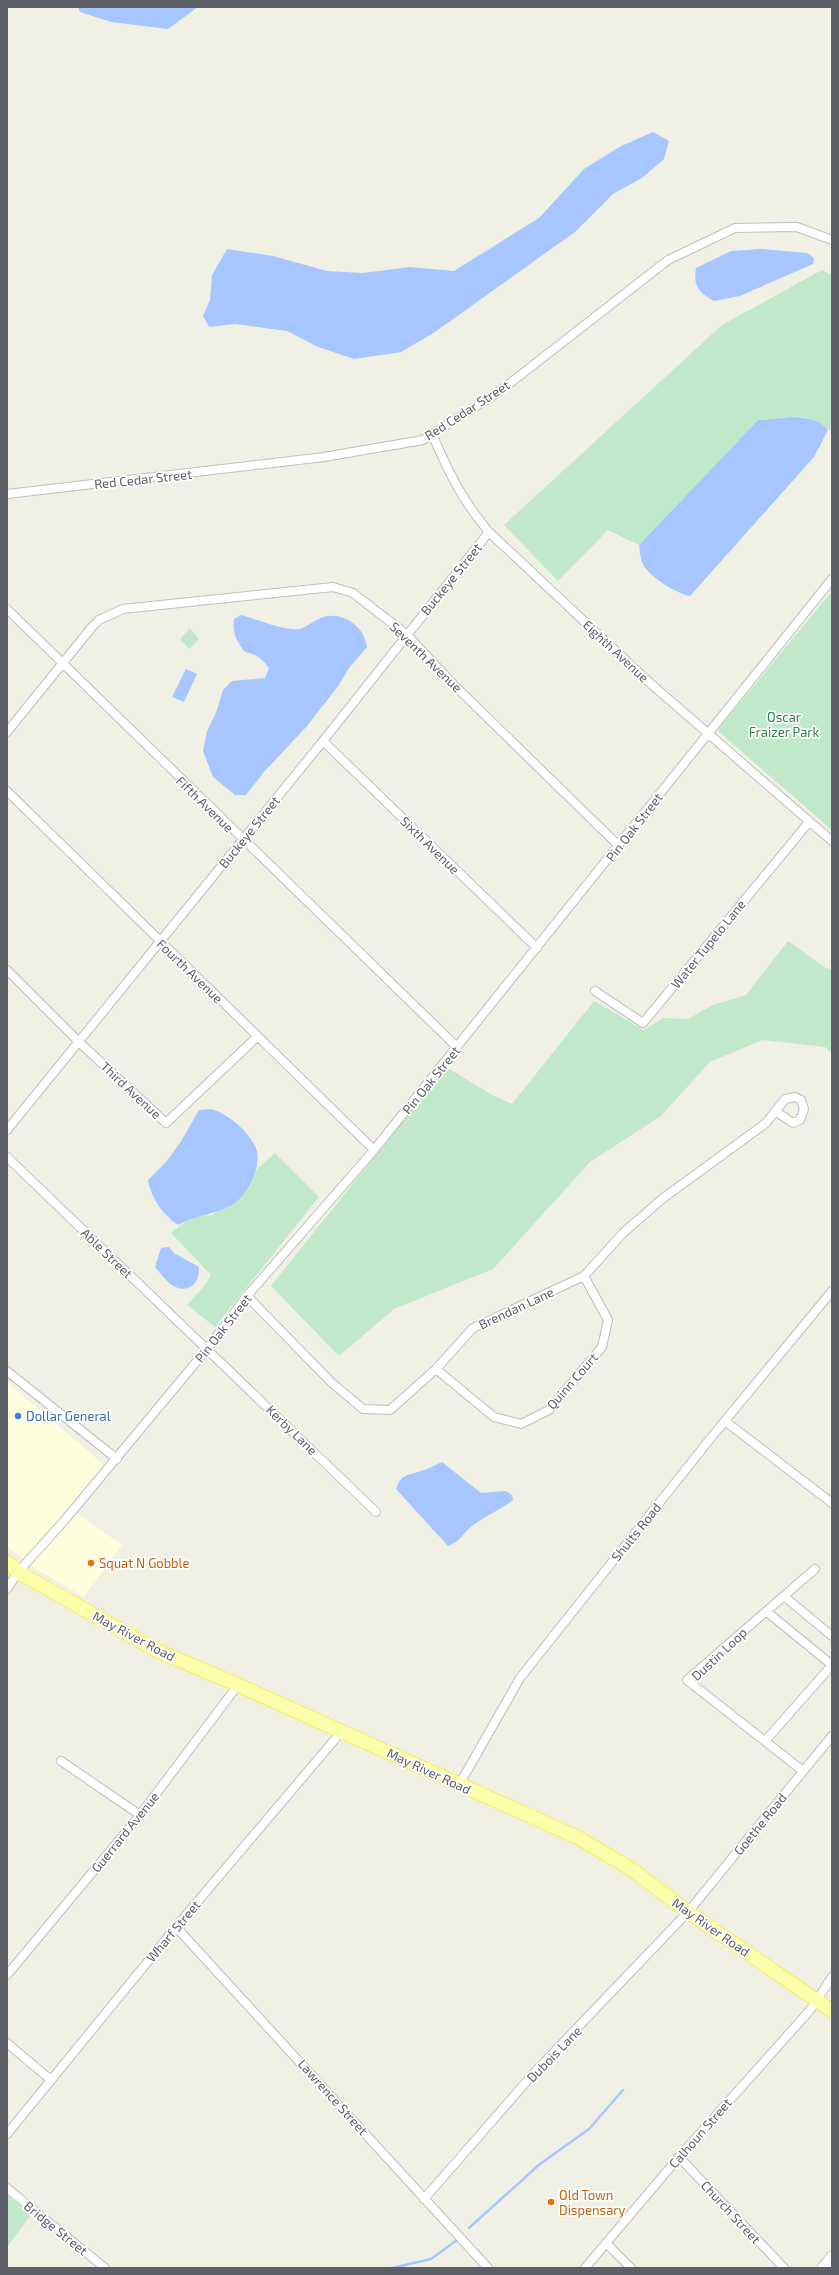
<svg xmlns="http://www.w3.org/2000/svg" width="839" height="2275" font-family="'Exo 2',sans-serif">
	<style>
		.commercial { fill: #fffedc }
		.green { fill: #c1e9c9 }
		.water { fill: #a7c6ff }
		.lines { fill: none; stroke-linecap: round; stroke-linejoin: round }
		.stream { stroke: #a7c6ff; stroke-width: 2.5 }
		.street-casing { stroke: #bdbec5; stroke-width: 10 }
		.secondary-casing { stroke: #c0c1c9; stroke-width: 13 }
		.primary-casing { stroke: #faed55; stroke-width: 15 }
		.street { stroke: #fff; stroke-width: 8 }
		.secondary { stroke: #fff; stroke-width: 11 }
		.primary { stroke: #fbffac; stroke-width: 13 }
		.shop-dot { fill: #3f7fe0; stroke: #fff; stroke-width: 1.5 }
		.food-dot { fill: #e8710a; stroke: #fff; stroke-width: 1.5 }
		.labels { text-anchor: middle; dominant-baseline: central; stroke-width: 3.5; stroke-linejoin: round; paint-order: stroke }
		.street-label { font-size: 13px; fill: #5d5f67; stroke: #fff }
		.park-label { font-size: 13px; fill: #308344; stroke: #fff }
		.shop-label { font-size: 13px; fill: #366cbe; stroke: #fff; text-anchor: start }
		.food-label { font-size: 13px; fill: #c56008; stroke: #fff; text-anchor: start }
	</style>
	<rect width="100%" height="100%" fill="#f0f0e5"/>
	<!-- commercial -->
	<path class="commercial" d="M7,1382L104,1465L69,1508L122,1545L84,1597L33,1567L7,1546Z"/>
	<!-- green -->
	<path class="green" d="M822,270L832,275V428L828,430C812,410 781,418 758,420L639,545L608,530L558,581L504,525L722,325Z
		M832,591V830L719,732V728Z
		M190,628L199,639L189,649L180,639Z
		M788,941L826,968L832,970V1053L825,1047L763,1040L710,1062L661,1116L590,1162L493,1269L394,1309L339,1356L271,1286L446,1067L494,1096L512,1104L594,1001L644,1030L663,1018L688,1019L713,1005L746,995Z
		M275,1153L319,1197L215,1327L187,1305L204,1286L211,1275L171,1233L190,1218L212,1215L249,1187L257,1169Z
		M7,2195L31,2215L7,2247Z"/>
	<!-- water -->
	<path class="water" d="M78,7H198L168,29L111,22L80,12Z
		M653,132L669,141L664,159L642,178L613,194L575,232L435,332L401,352L354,359L318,347L287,331L235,324L209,327L203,316L210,300L212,275L227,249L273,256L327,271L363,273L410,267L454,271L539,218L584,169L619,147Z
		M761,249L807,253L814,258L813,264L740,296L714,301C699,292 693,287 696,268L731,251Z
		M792,417C807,418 818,418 828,430L814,457L690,596C677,594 648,576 643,564C640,559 640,551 639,545L758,420Z
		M241,615C256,619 284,631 299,629C308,627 315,619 324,617C343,611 365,627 367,647L349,668L339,685L307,726L264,772L246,795H235L213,777L203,751L207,731L216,713L223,690L232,681L265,678L269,668C262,659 257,654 245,652C237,642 232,633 234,619Z
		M186,669L197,674L184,702L172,697Z
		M211,1109C228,1114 247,1130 255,1146C264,1163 248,1196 232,1205C215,1215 195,1215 178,1225C163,1215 151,1198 148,1180L166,1162L180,1143L199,1110Z
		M169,1247L174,1253L199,1267C199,1274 198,1280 193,1285C177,1297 164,1278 155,1267L161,1248Z
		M442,1462L481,1493L506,1491L512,1495L513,1500C500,1510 485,1516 472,1526C463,1533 460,1542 448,1546L396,1489C402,1473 407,1476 421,1471C428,1469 435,1465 442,1462Z"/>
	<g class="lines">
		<!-- stream -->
		<path class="stream" d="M469,2228L540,2164L589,2129L623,2090
			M392,2268L431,2259L457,2240"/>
		<defs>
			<path id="street" d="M432,434C449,473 462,500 489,532L650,683L832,841
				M7,494L324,457L423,440L500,391L668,260L735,228L797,227L832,240
				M7,609L457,1047
				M7,732L92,627L99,620L123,609L333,587L353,593L406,634L454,685L619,846
				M323,741L537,948
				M7,791L374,1150
				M7,970L79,1042L166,1123L257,1037
				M595,991L643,1023L809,822
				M7,1130L323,741L489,532
				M7,1157L376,1512
				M247,1296L332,1383L363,1409L390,1410L436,1369L473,1328L584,1276L623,1233L662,1199L766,1123L785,1099L795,1097L801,1100L804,1109L800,1120L793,1123L775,1111
				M436,1369L494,1417L521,1424L549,1410L602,1347L608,1320L584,1276
				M7,1371L117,1459
				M725,1421L832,1503
				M7,1589L18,1572L64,1521L207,1349L247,1296L374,1150L832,579
				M785,1597L832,1636
				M767,1612L832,1665
				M766,1740L832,1665
				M61,1761L140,1815
				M803,1771L687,1680L815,1569
				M459,1785L520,1678L710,1439L832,1291
				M176,1927L488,2268
				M7,1975L140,1815L238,1685
				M7,2043L51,2080
				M7,2134L176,1927L342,1731
				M679,2157L784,2268
				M7,2188L105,2268
				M424,2199L534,2073L688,1912L832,1736
				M606,2243L631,2268
				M585,2268L679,2157L811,2009L832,1977"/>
			<path id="secondary" d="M823,2268L832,2257"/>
			<path id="primary" d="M7,1562L18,1572L156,1650L238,1685L579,1838L631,1869L688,1912L832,2011"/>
		</defs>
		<!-- street casing -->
		<use href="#street" class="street-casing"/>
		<!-- secondary casing -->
		<use href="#secondary" class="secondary-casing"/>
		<!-- primary casing -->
		<use href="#primary" class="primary-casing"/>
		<!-- street -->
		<use href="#street" class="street"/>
		<!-- secondary -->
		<use href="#secondary" class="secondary"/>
		<!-- primary -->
		<use href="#primary" class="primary"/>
	</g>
	<!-- markers -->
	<circle class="shop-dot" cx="18" cy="1416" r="4"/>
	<g class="food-dot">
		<circle cx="91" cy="1563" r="4"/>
		<circle cx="551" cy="2202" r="4"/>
	</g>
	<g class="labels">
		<!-- street labels -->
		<g class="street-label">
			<text transform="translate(467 410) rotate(-33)">Red Cedar Street</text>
			<text transform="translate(143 479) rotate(-6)">Red Cedar Street</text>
			<text transform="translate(451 579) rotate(-51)">Buckeye Street</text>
			<text transform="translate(616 651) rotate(43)">Eighth Avenue</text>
			<text transform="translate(426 657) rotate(44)">Seventh Avenue</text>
			<text transform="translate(205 804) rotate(44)">Fifth Avenue</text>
			<text transform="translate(634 827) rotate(-52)">Pin Oak Street</text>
			<text transform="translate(249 832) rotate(-51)">Buckeye Street</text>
			<text transform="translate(430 845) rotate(44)">Sixth Avenue</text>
			<text transform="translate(708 944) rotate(-51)">Water Tupelo Lane</text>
			<text transform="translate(190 971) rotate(44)">Fourth Avenue</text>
			<text transform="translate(431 1080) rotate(-51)">Pin Oak Street</text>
			<text transform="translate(131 1090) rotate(43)">Third Avenue</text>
			<text transform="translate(107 1253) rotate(44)">Able Street</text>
			<text transform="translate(516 1308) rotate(-25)">Brendan Lane</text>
			<text transform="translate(223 1328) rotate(-52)">Pin Oak Street</text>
			<text transform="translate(572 1381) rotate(-49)">Quinn Court</text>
			<text transform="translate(292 1430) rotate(44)">Kerby Lane</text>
			<text transform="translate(636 1532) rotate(-51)">Shults Road</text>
			<text transform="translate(134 1636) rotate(28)">May River Road</text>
			<text transform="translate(719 1654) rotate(-43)">Dustin Loop</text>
			<text transform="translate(429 1771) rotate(25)">May River Road</text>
			<text transform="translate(760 1824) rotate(-51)">Goethe Road</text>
			<text transform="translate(125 1832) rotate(-51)">Guerrard Avenue</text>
			<text transform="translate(711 1927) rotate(35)">May River Road</text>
			<text transform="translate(173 1931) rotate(-50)">Wharf Street</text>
			<text transform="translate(554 2054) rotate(-46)">Dubois Lane</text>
			<text transform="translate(333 2097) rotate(48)">Lawrence Street</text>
			<text transform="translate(700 2133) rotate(-49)">Calhoun Street</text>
			<text transform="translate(731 2212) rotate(47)">Church Street</text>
			<text transform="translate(56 2228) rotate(39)">Bridge Street</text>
		</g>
		<!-- park labels -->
		<g class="park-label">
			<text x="784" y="717">Oscar<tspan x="784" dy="15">Fraizer Park</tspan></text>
		</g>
		<!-- shop labels -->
		<g class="shop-label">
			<text x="26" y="1416">Dollar General</text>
		</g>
		<!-- food labels -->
		<g class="food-label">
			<text x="99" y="1563">Squat N Gobble</text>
			<text x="559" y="2195">Old Town<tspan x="559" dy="15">Dispensary</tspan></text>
		</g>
	</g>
	<!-- border -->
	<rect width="839" height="2275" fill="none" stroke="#5d5f67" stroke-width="16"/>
</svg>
